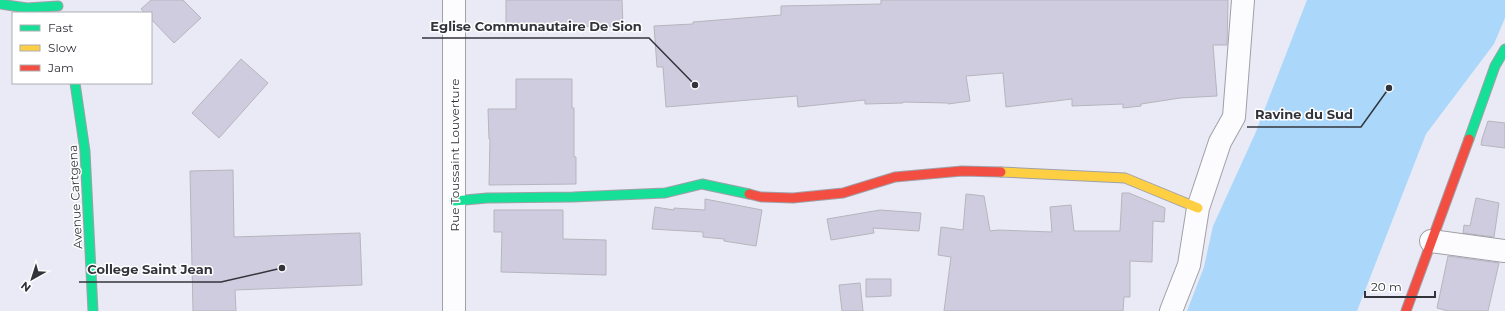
<svg xmlns="http://www.w3.org/2000/svg" width="1505" height="311" font-family="Montserrat,sans-serif">
	<style>
		.water { fill: #abd8fa }
		.building { fill: #d0cce0; stroke: #b6b5bd }
		.lines { fill: none; stroke-linecap: round; stroke-linejoin: round }
		.street-casing { stroke: #9fa0a8; stroke-width: 24 }
		.fast-casing { stroke: #9fa0a8; stroke-width: 11 }
		.slow-casing { stroke: #9fa0a8; stroke-width: 11 }
		.jam-casing { stroke: #9fa0a8; stroke-width: 11 }
		.street { stroke: #fcfcfe; stroke-width: 22 }
		.fast { stroke: #16e098; stroke-width: 9 }
		.slow { stroke: #ffcf43; stroke-width: 9 }
		.jam { stroke: #f24e42; stroke-width: 9 }
		.labels { text-anchor: middle; dominant-baseline: central; stroke-width: 3; stroke-linejoin: round; paint-order: stroke }
		.street-label { font-size: 12px; fill: #33343b; stroke: #fff }
		.leader { fill: none; stroke: #33343b; stroke-width: 1.5 }
		.callout-dot { fill: #33343b; stroke: #fff; stroke-width: 1.5 }
		.callout-label { font-size: 13px; text-anchor: middle; font-weight: bold; fill: #33343b; stroke: #fff; stroke-width: 3; stroke-linejoin: round; paint-order: stroke }
	</style>
	<rect width="100%" height="100%" fill="#e9eaf5"/>
	<!-- water -->
	<path class="water" d="M1307,0H1505V18L1494,44L1426,134L1357,311H1187L1204,267L1213,226L1255,134Z"/>
	<!-- building -->
	<path class="building" d="M151,0H183L201,18L174,43L151,19V13H145L141,9Z
		M506,0H622L623,26L506,27Z
		M881,0H1228L1227,45H1213L1217,96L1180,98L1141,104V106L1123,108V104L1072,106V99L1006,107L1003,73L966,76L970,101L948,104V103L903,102V103L865,104V100L798,107L797,96L666,107L663,67H657L654,26L693,24V22L781,15V6L881,4Z
		M241,59L268,83L219,138L192,113Z
		M516,79H572V108H574V157H576V184L489,185L490,139H489L488,109H516Z
		M1488,121L1505,123V148L1481,145L1482,139Z
		M233,170L234,237L360,233L362,285L235,290L236,311H193L190,171Z
		M1122,193H1129L1165,208L1164,222L1153,221L1152,262L1130,261V297H1124L1123,311H944L951,257L938,255L941,227L963,230L966,194L984,196L990,231L998,230L1052,232L1050,207L1071,205L1074,231H1120Z
		M1476,198L1499,203L1494,237L1463,233L1464,225L1470,226Z
		M705,199L762,210L756,246L724,241V239L703,237V232L652,229L655,207L674,210V208L705,210Z
		M494,210H563V239L606,240V275L501,272L502,232H494Z
		M880,210L921,213L919,231L873,228L874,233L831,240L827,219Z
		M1448,256L1499,263L1488,311H1448L1437,308Z
		M866,279H891V296L866,297Z
		M860,283L863,311H842L839,285Z"/>
	<g class="lines">
		<defs>
			<path id="street" d="M454,0V311
				M1431,241L1505,251
				M1171,311L1189,265L1198,208L1220,142L1234,117L1243,0"/>
			<path id="fast" d="M0,4L27,8L58,6
				M75,83L85,151L93,311
				M1469,139L1495,66L1505,49
				M454,201L487,198L573,197L665,193L702,184L749,194"/>
			<path id="slow" d="M1001,172L1125,178L1198,208"/>
			<path id="jam" d="M749,194L761,197L793,198L843,193L895,177L962,171L1001,172
				M1406,311L1469,139"/>
		</defs>
		<!-- street casing -->
		<use href="#street" class="street-casing"/>
		<!-- fast casing -->
		<use href="#fast" class="fast-casing"/>
		<!-- slow casing -->
		<use href="#slow" class="slow-casing"/>
		<!-- jam casing -->
		<use href="#jam" class="jam-casing"/>
		<!-- street -->
		<use href="#street" class="street"/>
		<!-- fast -->
		<use href="#fast" class="fast"/>
		<!-- slow -->
		<use href="#slow" class="slow"/>
		<!-- jam -->
		<use href="#jam" class="jam"/>
	</g>
	<g class="labels">
		<!-- street labels -->
		<g class="street-label">
			<text transform="translate(454 155) rotate(-90)">Rue Toussaint Louverture</text>
			<text transform="translate(75 197) rotate(-93)">Avenue Cartgena</text>
		</g>
	</g>
	<!-- callouts -->
	<path class="leader" d="M695 85L649 38H422M1389 88L1361 127H1247M282 268L221 282H79"/>
	<g class="callout-dot">
		<circle cx="695" cy="85" r="4"/>
		<circle cx="1389" cy="88" r="4"/>
		<circle cx="282" cy="268" r="4"/>
	</g>
	<g class="callout-label">
		<text x="536" y="31">Eglise Communautaire De Sion</text>
		<text x="1304" y="119">Ravine du Sud</text>
		<text x="150" y="274">College Saint Jean</text>
	</g>
	<!-- legend -->
	<rect x="12" y="12" width="140" height="72" fill="#ffffff" stroke="#adaeb1"/>
	<rect x="20" y="25" width="20" height="6" fill="#16e098" stroke="#adaeb1"/>
	<text x="48" y="32" font-size="12" fill="#33343b">Fast</text>
	<rect x="20" y="45" width="20" height="6" fill="#ffcf43" stroke="#adaeb1"/>
	<text x="48" y="52" font-size="12" fill="#33343b">Slow</text>
	<rect x="20" y="65" width="20" height="6" fill="#f24e42" stroke="#adaeb1"/>
	<text x="48" y="72" font-size="12" fill="#33343b">Jam</text>
	<!-- north arrow -->
	<g transform="translate(32 279) rotate(219)" stroke="#ffffff" stroke-width="3" paint-order="stroke">
	<path d="M0-3L7 15L0 10L-7 15Z" fill="#33343b"/>
	<text y="-6" font-size="11" font-weight="bold" text-anchor="middle" fill="#33343b">N</text>
	</g>
	<!-- scale -->
	<path d="M1365 291v6h70v-6" fill="none" stroke="#33343b" stroke-width="2"/>
	<text x="1371" y="291" font-size="12" fill="#33343b" stroke="#ffffff" stroke-width="3" paint-order="stroke">20 m</text>
</svg>
